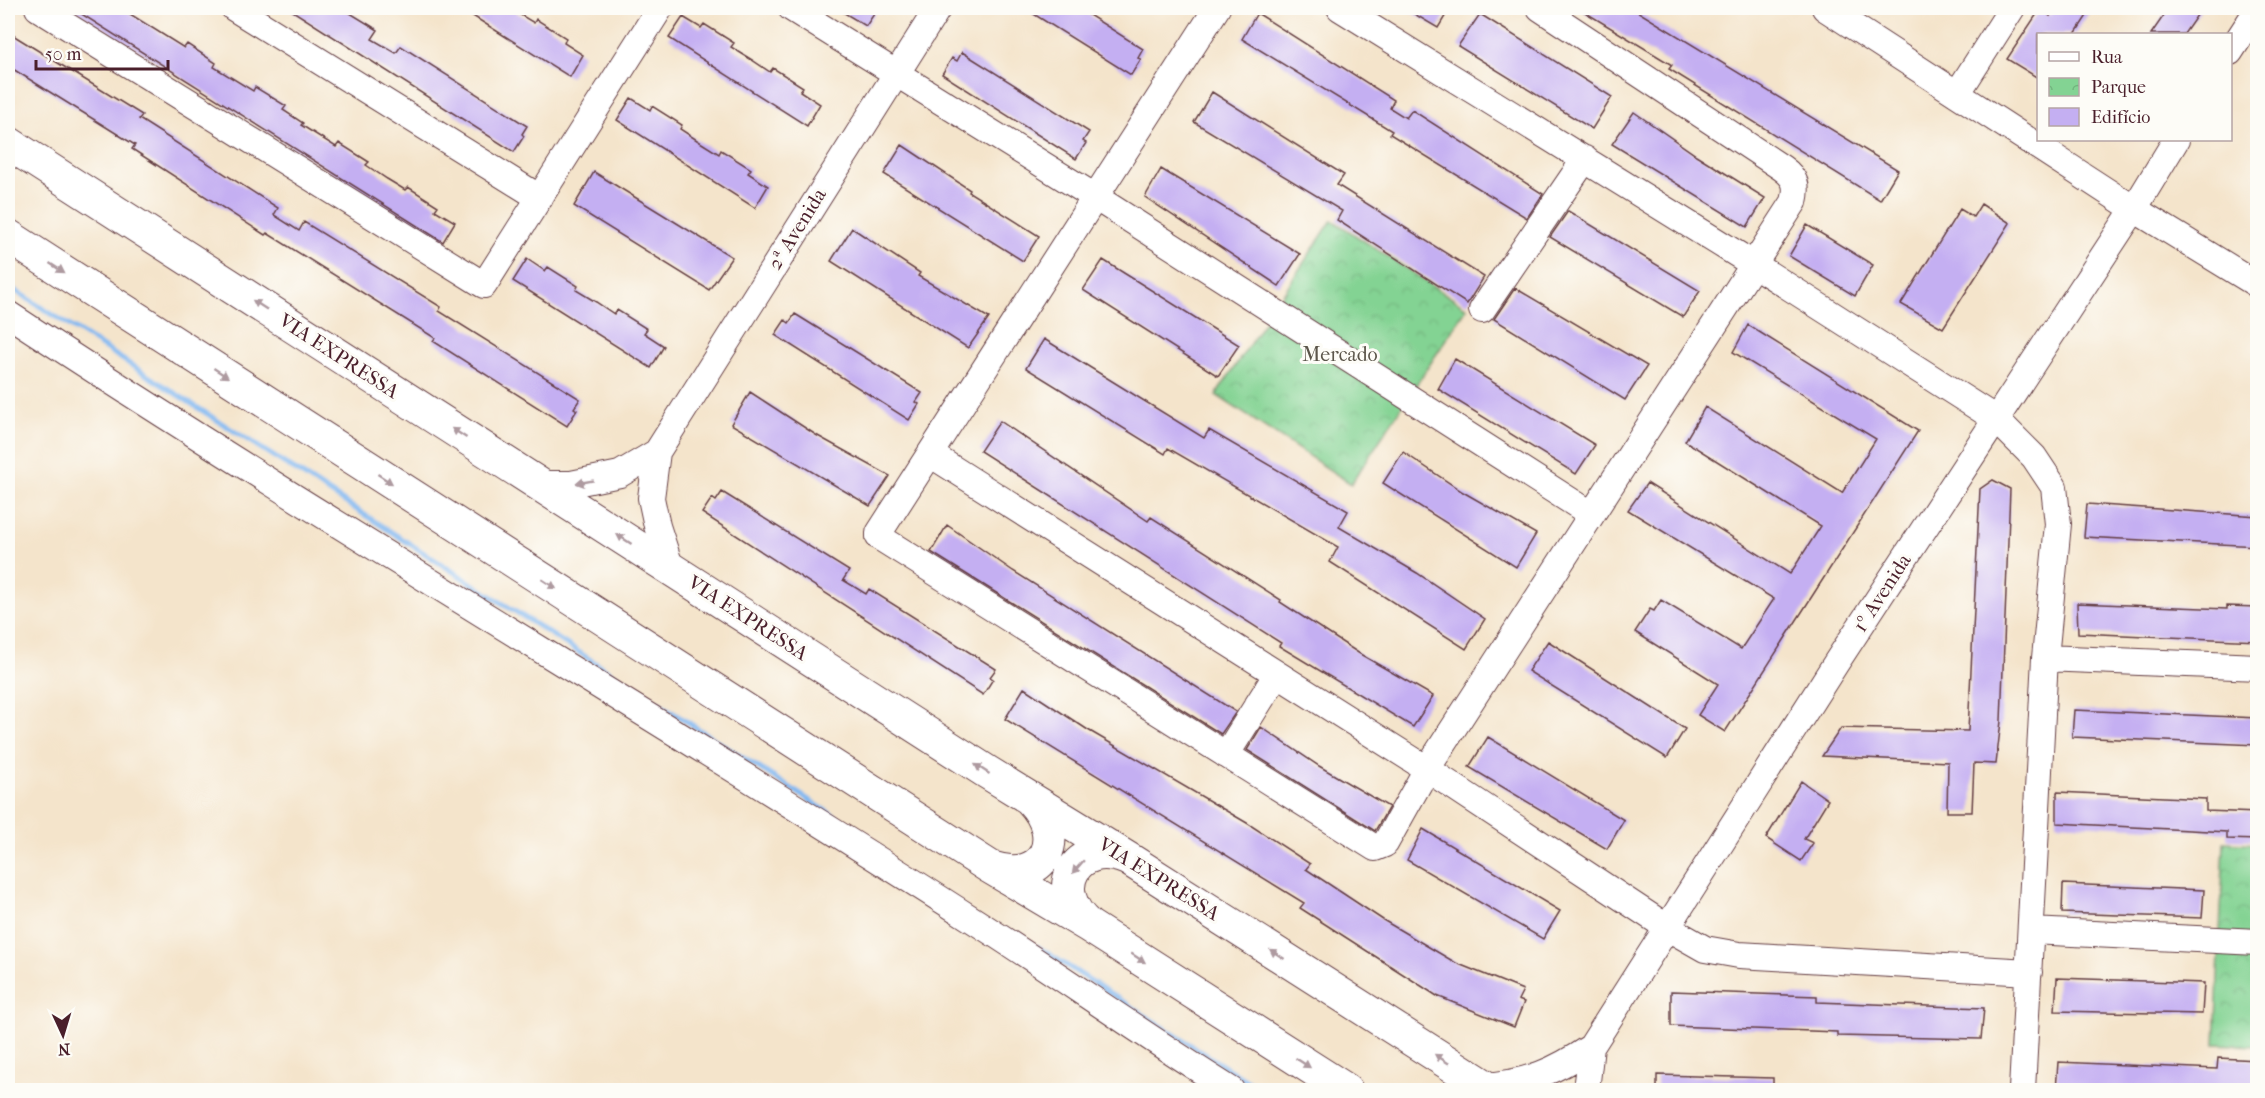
<svg xmlns="http://www.w3.org/2000/svg" width="2265" height="1098" font-family="'IM FELL French Canon',serif">
	<style>
		.park { fill: url(#park-crowns); stroke: #66795f; stroke-width: 1.5 }
		.lines { fill: none; stroke-linecap: round; stroke-linejoin: round }
		.stream { stroke: #81b8f1; stroke-width: 5 }
		.building { fill: #c4aff2 }
		.minor-casing { stroke: #643d43; stroke-width: 28 }
		.major-casing { stroke: #643d43; stroke-width: 35 }
		.minor { stroke: #fff; stroke-width: 26 }
		.major { stroke: #fff; stroke-width: 33 }
		.oneway { fill: #ae9aa0 }
		.labels { text-anchor: middle; dominant-baseline: central; stroke-width: 6; stroke-linejoin: round; paint-order: stroke }
		.street-label { font-size: 20px; fill: #4a1f2b; stroke: #fdfcf7 }
		.park-label { font-size: 20px; fill: #5b554a; stroke: #fdfcf7 }
	</style>
	<defs>
		<pattern id="park-crowns" width="20" height="18" patternUnits="userSpaceOnUse" patternTransform="scale(1.5)"><rect width="20" height="18" fill="#83d393"/><path d="M2 6a3 3 0 1 1 6 0M12 15a3 3 0 1 1 6 0" fill="none" stroke="#73b57f"/></pattern>
	</defs>
	<rect width="100%" height="100%" fill="#fdfcf7"/>
	<filter id="ink" filterUnits="userSpaceOnUse"><feTurbulence type="fractalNoise" baseFrequency=".0167" numOctaves="2"/><feDisplacementMap in="SourceGraphic" scale="12" xChannelSelector="R" yChannelSelector="G"/><feConvolveMatrix kernelMatrix="1 2 1 2 8 2 1 2 1" color-interpolation-filters="sRGB"/></filter>
	<filter id="wash" filterUnits="userSpaceOnUse"><feTurbulence type="fractalNoise" baseFrequency=".008" numOctaves="4" result="noise"/><feDisplacementMap in="SourceGraphic" scale="24" xChannelSelector="R" yChannelSelector="G"/><feGaussianBlur stdDeviation="1.35" result="paint"/><feColorMatrix in="noise" values="0 0 0 0 0 0 0 0 0 0 0 0 0 0 0 0 0 1.4 0 .05"/><feComposite in="paint" operator="in"/></filter>
	<g filter="url(#wash)">
		<rect width="100%" height="100%" fill="#f4e4cb"/>
		<!-- park -->
		<path class="park" d="M1332,220L1467,308L1351,484L1216,395Z
			M2224,842L2257,844V1046L2215,1044Z"/>
		<g class="lines">
			<!-- stream -->
			<path class="stream" d="M8,286L859,832
				M1038,947L1261,1090"/>
		</g>
		<g id="blocks">
			<!-- building -->
			<path class="building" d="M72,8H134L130,14L184,48L187,44L216,63L214,67L253,91L255,87L286,106L283,110L303,123L301,125L336,147L339,143L369,162L366,165L387,179L405,190L408,187L438,206L435,210L455,222L443,242Z
				M288,8H342L378,30L372,39L396,53L401,46L527,126L522,134L524,136L514,152Z
				M460,8H509L534,23L536,19L566,38L564,43L583,55L570,77Z
				M836,8H878L866,26Z
				M1024,8H1078L1143,49L1138,58L1141,59L1131,75Z
				M1404,8H1450L1438,28Z
				M1578,8H1632L1898,170L1880,200L1669,69L1672,65Z
				M2041,8L2050,16L2055,8H2092L2075,34H2038V78L2007,59Z
				M2169,8H2202L2184,34H2151Z
				M1257,13L1394,100L1390,108L1406,118L1412,110L1543,194L1527,218L1390,134L1392,131L1242,39Z
				M1480,14L1612,97L1592,129L1458,46Z
				M683,17L701,28L704,24L734,43L731,47L752,60L770,72L773,68L803,87L800,91L820,104L807,126L669,38Z
				M8,32L142,115L139,119L278,208L274,215L299,231L304,222L441,307L439,311L580,399L574,408L577,410L567,426L433,341L435,338L267,233L265,235L132,149L135,145L8,66Z
				M962,52L1089,132L1083,141L1086,143L1076,159L942,74L952,58L957,61Z
				M1212,92L1344,175L1337,185L1484,277L1467,304L1337,220L1342,211L1194,122Z
				M631,98L650,110L652,106L682,125L680,129L700,142L719,154L721,150L751,169L748,173L768,186L755,208L617,120Z
				M1634,112L1696,155L1765,198L1747,227L1612,144Z
				M902,145L970,190L969,192L1039,236L1023,261L884,174Z
				M1161,169L1300,254L1279,286L1145,197Z
				M594,172L732,257L709,290L574,206Z
				M1981,204L2010,223L1943,328L1901,304L1960,209L1973,217Z
				M1568,211L1700,291L1683,317L1550,237Z
				M1807,225L1873,265L1855,296L1789,256Z
				M852,228L920,273L918,276L989,318L968,348L831,261Z
				M527,259L545,271L548,267L578,286L576,290L596,302L614,314L617,310L647,329L644,333L664,346L651,368L513,281Z
				M1103,260L1239,345L1218,376L1083,290Z
				M1515,288L1647,366L1625,400L1494,319Z
				M795,314L922,393L916,402L919,404L909,420L775,335L785,320L789,323Z
				M1748,325L1918,431L1725,732L1698,715L1718,684L1635,632L1650,609L1654,611L1661,600L1741,649L1774,599L1628,510L1647,483L1790,574L1821,526L1685,441L1705,407L1842,493L1876,439L1733,352Z
				M1044,339L1204,438L1209,430L1348,511L1339,527L1417,573L1485,619L1466,649L1330,562L1338,547L1168,448L1165,454L1026,368Z
				M1455,359L1595,445L1576,474L1438,389Z
				M750,392L816,435L890,476L870,506L731,424Z
				M1000,421L1148,521L1151,517L1281,600L1280,602L1360,654L1433,696L1413,727L1279,646L1281,643L980,451Z
				M1403,452L1463,492L1536,534L1516,567L1383,483Z
				M1993,480L2010,489L2001,721L1996,764L1974,763L1972,812H1947L1948,762L1822,756L1841,728L1968,731L1980,489Z
				M722,492L849,571L843,580L866,594L869,589L996,669L990,677L993,679L983,695L702,513L712,498L716,501Z
				M2087,504L2258,516V546L2084,537Z
				M947,525L1013,571L1236,712L1221,734L931,552Z
				M2077,603L2227,609V606L2258,607V641L2078,633Z
				M1548,641L1685,729L1667,758L1528,671Z
				M1024,688L1088,730L1247,823L1310,864L1306,869L1383,920L1456,963L1523,990L1518,1000L1524,1002L1514,1027L1437,996L1300,908L1304,903L1005,719Z
				M2074,710L2258,718V745L2072,737Z
				M1261,727L1319,766L1389,807L1375,831L1247,750Z
				M1488,737L1624,820L1607,849L1469,767Z
				M1801,781L1828,800L1804,839L1813,843L1801,861L1766,838Z
				M2057,792L2206,799V811L2258,813V840L2227,839V832L2057,823Z
				M1423,829L1560,911L1543,939L1407,860Z
				M2063,884L2204,890L2202,918L2062,913Z
				M2057,978L2204,983L2202,1014L2055,1011Z
				M1671,991L1817,996V1002L1984,1008L1981,1039L1837,1036V1032L1671,1026Z
				M2218,1058L2258,1060V1090H2056L2058,1062L2217,1069Z
				M1657,1075L1773,1078V1090H1657Z"/>
		</g>
	</g>
	<g filter="url(#ink)">
		<use href="#blocks" fill-opacity="0" stroke="#643d43" stroke-width="1.5"/>
		<g class="lines">
			<defs>
				<path id="minor" d="M38,8L484,285L660,8
					M234,8L540,198
					M791,8L1095,197L1591,514
					M1217,8L879,533V537L1375,848L1385,844L1427,769L1794,202C1798,186 1796,178 1782,168L1540,8
					M1340,8L1753,264L1996,419L2034,457L2054,487L2058,524L2045,658L2022,1090
					M1825,8L2134,209L2258,285
					M2230,52L2258,9
					M1957,94L2012,8
					M1482,310L1585,159
					M8,314C324,522 651,713 970,918C1058,974 1143,1035 1231,1090
					M930,454L1427,769L1668,928L1705,949L1739,955L2029,972
					M539,484H571L620,474L657,452
					M671,569L657,526L651,498L657,452L938,8
					M2045,658L2258,667
					M1226,755L1277,674
					M2031,931L2258,942
					M1484,1086C1528,1083 1555,1071 1591,1047L1836,663L2134,209L2176,140
					M1586,1090L1591,1047"/>
				<path id="major" d="M8,143L987,772L1130,860L1491,1090
					M8,236L990,867L1089,926L1346,1090
					M992,868C1044,885 1068,839 1031,800
					M1088,925C1047,890 1076,838 1126,858"/>
			</defs>
			<!-- minor casing -->
			<use href="#minor" class="minor-casing"/>
			<!-- major casing -->
			<use href="#major" class="major-casing"/>
			<!-- minor -->
			<use href="#minor" class="minor"/>
			<!-- major -->
			<use href="#major" class="major"/>
		</g>
		<!-- one-way arrows -->
		<defs><path id="oneway-solid" d="M-6-.8H1V-3.2L6.5 0L1 3.2V.8H-6Z" transform="scale(1.5)"/></defs>
		<g class="oneway">
			<use href="#oneway-solid" transform="translate(57 268) rotate(33)"/>
			<use href="#oneway-solid" transform="translate(260 305) rotate(-147)"/>
			<use href="#oneway-solid" transform="translate(221 373) rotate(33)"/>
			<use href="#oneway-solid" transform="translate(459 433) rotate(-147)"/>
			<use href="#oneway-solid" transform="translate(385 479) rotate(33)"/>
			<use href="#oneway-solid" transform="translate(585 482) rotate(170)"/>
			<use href="#oneway-solid" transform="translate(624 539) rotate(-147)"/>
			<use href="#oneway-solid" transform="translate(549 584) rotate(33)"/>
			<use href="#oneway-solid" transform="translate(982 769) rotate(-147)"/>
			<use href="#oneway-solid" transform="translate(1078 867) rotate(131)"/>
			<use href="#oneway-solid" transform="translate(1277 954) rotate(-147)"/>
			<use href="#oneway-solid" transform="translate(1138 958) rotate(33)"/>
			<use href="#oneway-solid" transform="translate(1442 1059) rotate(-147)"/>
			<use href="#oneway-solid" transform="translate(1303 1063) rotate(33)"/>
		</g>
	</g>
	<g class="labels">
		<!-- street labels -->
		<g class="street-label">
			<text transform="translate(797 229) rotate(-58)">2ª Avenida</text>
			<text transform="translate(339 356) rotate(33)">VIA EXPRESSA</text>
			<text transform="translate(1882 593) rotate(-57)">1º Avenida</text>
			<text transform="translate(748 618) rotate(33)">VIA EXPRESSA</text>
			<text transform="translate(1159 879) rotate(32)">VIA EXPRESSA</text>
		</g>
		<!-- park labels -->
		<g class="park-label">
			<text x="1340" y="354">Mercado</text>
		</g>
	</g>
	<!-- margin -->
	<rect width="2265" height="1098" fill="none" stroke="#fdfcf7" stroke-width="30"/>
	<!-- legend -->
	<rect x="2037" y="33" width="195" height="108" fill="#fdfcf7" stroke="#b5a4a5" stroke-width="1.5"/>
	<rect x="2049" y="52" width="30" height="9" fill="#ffffff" stroke="#b5a4a5" stroke-width="1.5"/>
	<text x="2091" y="63" font-size="18" fill="#4a1f2b">Rua</text>
	<rect x="2049" y="78" width="30" height="18" fill="url(#park-crowns)" stroke="#b5a4a5" stroke-width="1.5"/>
	<text x="2091" y="93" font-size="18" fill="#4a1f2b">Parque</text>
	<rect x="2049" y="108" width="30" height="18" fill="#c4aff2" stroke="#b5a4a5" stroke-width="1.5"/>
	<text x="2091" y="123" font-size="18" fill="#4a1f2b">Edifício</text>
	<!-- north arrow -->
	<g transform="translate(63 1035) rotate(176)" stroke="#fdfcf7" stroke-width="4.5" paint-order="stroke">
	<path d="M0-4.5L10 22L0 15L-10 22Z" fill="#4a1f2b"/>
	<text y="-9" font-size="16" font-weight="bold" text-anchor="middle" fill="#4a1f2b">N</text>
	</g>
	<!-- scale -->
	<path d="M36 60v9h132v-9" fill="none" stroke="#4a1f2b" stroke-width="3"/>
	<text x="45" y="60" font-size="18" fill="#4a1f2b" stroke="#fdfcf7" stroke-width="4.5" paint-order="stroke">50 m</text>
</svg>
